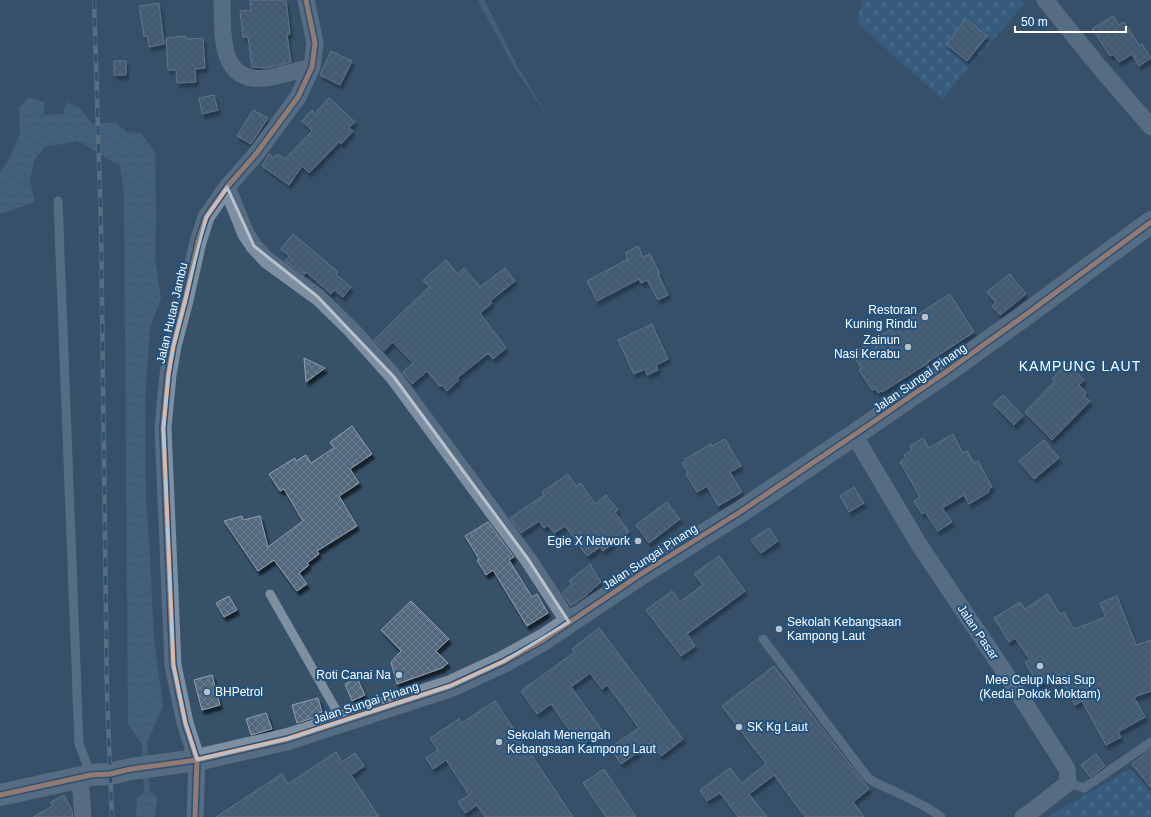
<svg xmlns="http://www.w3.org/2000/svg" width="1151" height="817" font-family="Arial,sans-serif">
	<style>
		.cemetery { fill: url(#cemetery-stones) }
		.water { fill: url(#water-waves) }
		.building { fill: url(#building-cross-hatch); stroke: #90a0ae; filter: url(#shadow) }
		.lines { fill: none; stroke-linecap: round; stroke-linejoin: round }
		.service { stroke: #7d8fa0; stroke-width: 9 }
		.minor { stroke: #7d8fa0; stroke-width: 17 }
		.tertiary { stroke: #7d8fa0; stroke-width: 22 }
		.rail-casing { stroke: #7e90a0; stroke-width: 4.5 }
		.rail { stroke: #22527e; stroke-width: 3; stroke-dasharray: 9; stroke-linecap: butt }
		.cycleway-casing { stroke: #22527e; stroke-width: 8 }
		.cycleway { stroke: #ffac80; stroke-width: 5 }
		.marked { fill: none; stroke: #b9c2ca; stroke-width: 3; stroke-linejoin: round }
		.poi-dot { fill: #b9c2ca; stroke: #22527e; stroke-width: 1.5 }
		.labels { text-anchor: middle; dominant-baseline: central; stroke-width: 4; stroke-linejoin: round; paint-order: stroke }
		.poi-label { font-size: 12px; fill: #fff; stroke: #22527e; text-anchor: end }
		.street-label { font-size: 12px; fill: #fff; stroke: #22527e }
		.quarter-label { font-size: 14px; letter-spacing: 1px; fill: #fff; stroke: #22527e }
	</style>
	<defs>
		<pattern id="cemetery-stones" width="16" height="16" patternUnits="userSpaceOnUse"><rect width="16" height="16" fill="#356895"/><path d="M2 7V4a2 2 0 0 1 4 0v3zM10 15v-3a2 2 0 0 1 4 0v3z" fill="#537fa5"/></pattern>
		<pattern id="water-waves" width="16" height="10" patternUnits="userSpaceOnUse"><rect width="16" height="10" fill="#517493"/><path d="M0 5q4-4 8 0t8 0" fill="none" stroke="#4e5e6c"/></pattern>
		<pattern id="building-cross-hatch" width="8" height="8" patternUnits="userSpaceOnUse"><rect width="8" height="8" fill="#52687b"/><path d="M0 0l8 8M0 8l8-8" fill="none" stroke="#6c7f8f"/></pattern>
		<filter id="shadow"><feDropShadow dx="2.5" dy="4.5" stdDeviation="1" flood-color="#0009"/></filter>
	</defs>
	<rect width="100%" height="100%" fill="#375169"/>
	<!-- cemetery -->
	<path class="cemetery" d="M862,0H1020L1024,4L942,99L857,23Z
		M1130,769L1151,791V817H1047Z"/>
	<!-- water -->
	<path class="water" d="M479,0H484L518,67L550,120L515,68L479,3Z
		M29,97L44,102V115L63,114L67,102L79,107L92,124L115,122L127,132L141,133L155,152L156,221L155,259L161,298L150,328L145,399L146,501L150,556L154,640L163,706L147,743L150,791L157,798L155,817H136L137,797L144,793L142,744L128,724L124,193L120,166L78,141L45,147L34,160L30,181L35,202L0,214V173L10,157L20,133L19,108Z"/>
	<!-- building -->
	<path class="building" d="M250,0H286L290,34L287,35L291,62L267,68L252,67L248,37H243L240,11L251,10Z
		M159,3L164,44L149,47L147,36H144L139,6Z
		M1113,16L1119,25L1124,22L1140,46L1142,44L1151,58L1139,66L1132,54L1119,62L1113,54L1110,56L1092,29Z
		M966,19L987,36L967,61L946,44Z
		M186,36V39L203,38L205,68L195,69L196,82L177,83L176,70H168L166,38Z
		M331,51L352,61L340,85L320,75Z
		M114,61H126V75H114Z
		M214,95L218,110L202,114L199,98Z
		M329,98L355,122L349,128L353,131L341,144L339,142L309,173L302,166L289,185L262,166L269,154L274,158L277,154L285,159L312,131L302,121L312,110L315,113Z
		M253,110L268,118L251,144L237,136Z
		M293,234L338,272L336,274L351,287L343,297L334,290L331,294L306,272L304,275L285,261L289,256L281,249Z
		M638,246L643,257L650,254L660,274H658L668,295L658,300L647,280L641,283L639,279L597,301L587,281L628,259L625,253Z
		M446,260L458,274L464,268L480,287L505,268L515,281L490,301L492,303L480,313L506,348L493,359L489,354H487L457,378L459,380L447,391L442,385L440,387L427,371L412,384L403,372L413,363L393,342L384,351L374,340L429,287L423,280Z
		M1010,274L1026,294L1000,315L992,306L996,303L987,292Z
		M950,294L974,332L928,362V363L882,392L881,391L878,393L875,389L872,390L859,370L861,368L854,357L861,353L858,350L911,317L912,318Z
		M652,324L668,359L656,365L658,370L647,375L645,369L634,374L618,340Z
		M304,358L325,368L306,382Z
		M1067,363L1084,380L1079,385L1086,393L1084,396L1090,401L1052,440L1025,412L1055,381L1052,379Z
		M1003,395L1023,416L1014,425L993,404Z
		M352,426L372,454L350,469L359,483L339,496L357,526L317,551L319,554L307,563L309,565L299,573L307,584L297,591L274,560L258,571L224,521L242,516L243,520L260,516L268,547L303,521L284,489L280,491L269,474L295,458L296,461L306,455L311,463L334,448L330,442Z
		M953,434L963,453L967,451L974,463L978,461L992,487L988,490L989,492L969,504L964,495L942,508L952,522L938,531L925,512L922,514L914,501L920,497L900,462L906,458L904,455L912,450L910,446L923,438L929,448Z
		M725,439L741,466L730,472L742,492L718,506L707,486L697,492L686,474L688,473L682,463L686,461L685,459L711,444L712,446Z
		M1044,440L1059,458L1034,479L1019,461Z
		M568,474L576,486L581,483L595,504L606,495L618,510L615,512L629,532L603,551L600,547L587,556L565,526L554,533L548,525L544,528L539,521L521,533L510,518L544,495L542,492Z
		M854,487L864,503L849,512L840,496Z
		M667,502L680,519L649,543L636,525Z
		M488,522L514,557L509,560L532,597L537,594L548,613L527,626L493,570L486,575L477,560L479,559L465,536Z
		M769,528L778,541L761,553L751,540Z
		M719,556L745,591L687,634L695,646L681,656L646,610L672,591L680,602L703,585L694,574Z
		M590,564L601,582L587,594V595L571,606L562,593L572,584L569,581Z
		M1048,594L1060,614L1064,612L1074,629L1106,617L1100,603L1117,596L1136,645L1151,640V691L1134,697L1145,717L1118,732L1121,737L1106,745L1082,701L1075,705L1059,674L1039,686L1025,662L1030,660L1015,638L1009,642L994,618L1020,602L1025,609Z
		M229,596L237,610L224,617L216,603Z
		M411,601L449,639L436,651L448,663L442,668L397,684L391,662L401,651L381,630Z
		M599,628L683,739L661,756L651,743L621,764L610,748L639,728L607,685L602,689L590,673L571,687L602,730L581,746L551,704L537,714L521,691L575,652L572,649Z
		M774,666L869,789L853,802L864,817H805L774,775L749,794L767,817H738L720,793L707,801L700,790L730,768L742,783L766,764L722,706Z
		M212,675L220,705L202,710L194,680Z
		M357,678L365,695L352,701L345,684Z
		M318,698L322,712L318,713L319,716L297,723L292,705Z
		M495,701L573,817H485L477,805L465,813L458,802L469,795L446,760L433,769L426,758L438,750L430,738L459,719L462,723Z
		M266,713L272,729L251,735L246,719Z
		M1151,749V788L1132,764Z
		M336,752L342,762L355,753L364,766L351,775L379,817H216L282,774L288,784Z
		M1096,754L1105,766L1090,777L1081,765Z
		M604,769L636,817H606L583,783Z
		M64,795L72,810L73,817H33L53,806L51,802Z"/>
	<g class="lines">
		<!-- service -->
		<path class="service" d="M58,201L79,744L91,775
			M270,594L343,722
			M763,639L868,778C877,784 887,788 896,792C912,800 927,806 941,817
			M1068,783L1084,788L1151,742"/>
		<!-- minor -->
		<path class="minor" d="M222,0C223,32 218,83 265,78C269,78 275,76 280,75C290,72 301,70 312,67
			M1045,0L1101,69L1151,127
			M227,187L246,234L254,246L267,260L318,297L351,329L394,377L528,559L569,622
			M854,435L920,546L1006,674L1067,769L1068,783L1031,812L1023,817
			M80,778L83,817
			M195,817L197,760L185,723L173,665L163,428L168,375L173,346L185,300L198,242L206,217L227,187L256,154L298,97L312,67L315,43L306,0"/>
		<!-- tertiary -->
		<path class="tertiary" d="M0,795L91,775L110,774L131,769L197,760L288,739L451,686L503,662L543,640L641,574L740,512L854,435L946,372L1028,313L1151,222"/>
		<defs>
			<path id="rail" d="M94,0L101,226L107,696L112,817"/>
		</defs>
		<!-- rail casing -->
		<use href="#rail" class="rail-casing"/>
		<!-- rail -->
		<use href="#rail" class="rail"/>
		<defs>
			<path id="cycleway" d="M0,795L91,775L110,774L131,769L197,760L288,739L451,686L503,662L543,640L641,574L740,512L854,435L946,372L1028,313L1151,222
				M195,817L197,760L185,723L173,665L163,428L168,375L173,346L185,300L198,242L206,217L227,187L256,154L298,97L312,67L315,43L306,0"/>
		</defs>
		<!-- cycleway casing -->
		<use href="#cycleway" class="cycleway-casing"/>
		<!-- cycleway -->
		<use href="#cycleway" class="cycleway"/>
	</g>
	<!-- marked area -->
	<path d="M0 0H1151V817H0ZM227,187L254,246L318,297L394,377L528,559L569,622L503,662L451,686L288,739L197,760L185,723L173,665L163,428L168,375L173,346L206,217Z" fill="#375169" fill-opacity=".55" fill-rule="evenodd"/>
	<path class="marked" d="M227,187L254,246L318,297L394,377L528,559L569,622L503,662L451,686L288,739L197,760L185,723L173,665L163,428L168,375L173,346L206,217Z"/>
	<!-- markers -->
	<g class="poi-dot">
		<circle cx="925" cy="317" r="4"/>
		<circle cx="908" cy="347" r="4"/>
		<circle cx="638" cy="541" r="4"/>
		<circle cx="779" cy="629" r="4"/>
		<circle cx="1040" cy="666" r="4"/>
		<circle cx="399" cy="675" r="4"/>
		<circle cx="207" cy="692" r="4"/>
		<circle cx="739" cy="727" r="4"/>
		<circle cx="499" cy="742" r="4"/>
	</g>
	<g class="labels">
		<!-- poi labels -->
		<g class="poi-label">
			<text x="917" y="310">Restoran<tspan x="917" dy="14">Kuning Rindu</tspan></text>
			<text x="900" y="340">Zainun<tspan x="900" dy="14">Nasi Kerabu</tspan></text>
			<text x="630" y="541">Egie X Network</text>
			<text x="787" y="622" text-anchor="start">Sekolah Kebangsaan<tspan x="787" dy="14">Kampong Laut</tspan></text>
			<text x="391" y="675">Roti Canai Na</text>
			<text x="1040" y="680" text-anchor="middle">Mee Celup Nasi Sup<tspan x="1040" dy="14">(Kedai Pokok Moktam)</tspan></text>
			<text x="215" y="692" text-anchor="start">BHPetrol</text>
			<text x="747" y="727" text-anchor="start">SK Kg Laut</text>
			<text x="507" y="735" text-anchor="start">Sekolah Menengah<tspan x="507" dy="14">Kebangsaan Kampong Laut</tspan></text>
		</g>
		<!-- street labels -->
		<g class="street-label">
			<text transform="translate(172 313) rotate(-77)">Jalan Hutan Jambu</text>
			<text transform="translate(920 378) rotate(-35)">Jalan Sungai Pinang</text>
			<text transform="translate(650 557) rotate(-33)">Jalan Sungai Pinang</text>
			<text transform="translate(978 632) rotate(56)">Jalan Pasar</text>
			<text transform="translate(366 703) rotate(-18)">Jalan Sungai Pinang</text>
		</g>
		<!-- quarter labels -->
		<g class="quarter-label">
			<text x="1080" y="366">KAMPUNG LAUT</text>
		</g>
	</g>
	<!-- scale -->
	<path d="M1015 26v6h111v-6" fill="none" stroke="#ffffff" stroke-width="2"/>
	<text x="1021" y="26" font-size="12" fill="#ffffff" stroke="#22527e" stroke-width="3" paint-order="stroke">50 m</text>
</svg>
